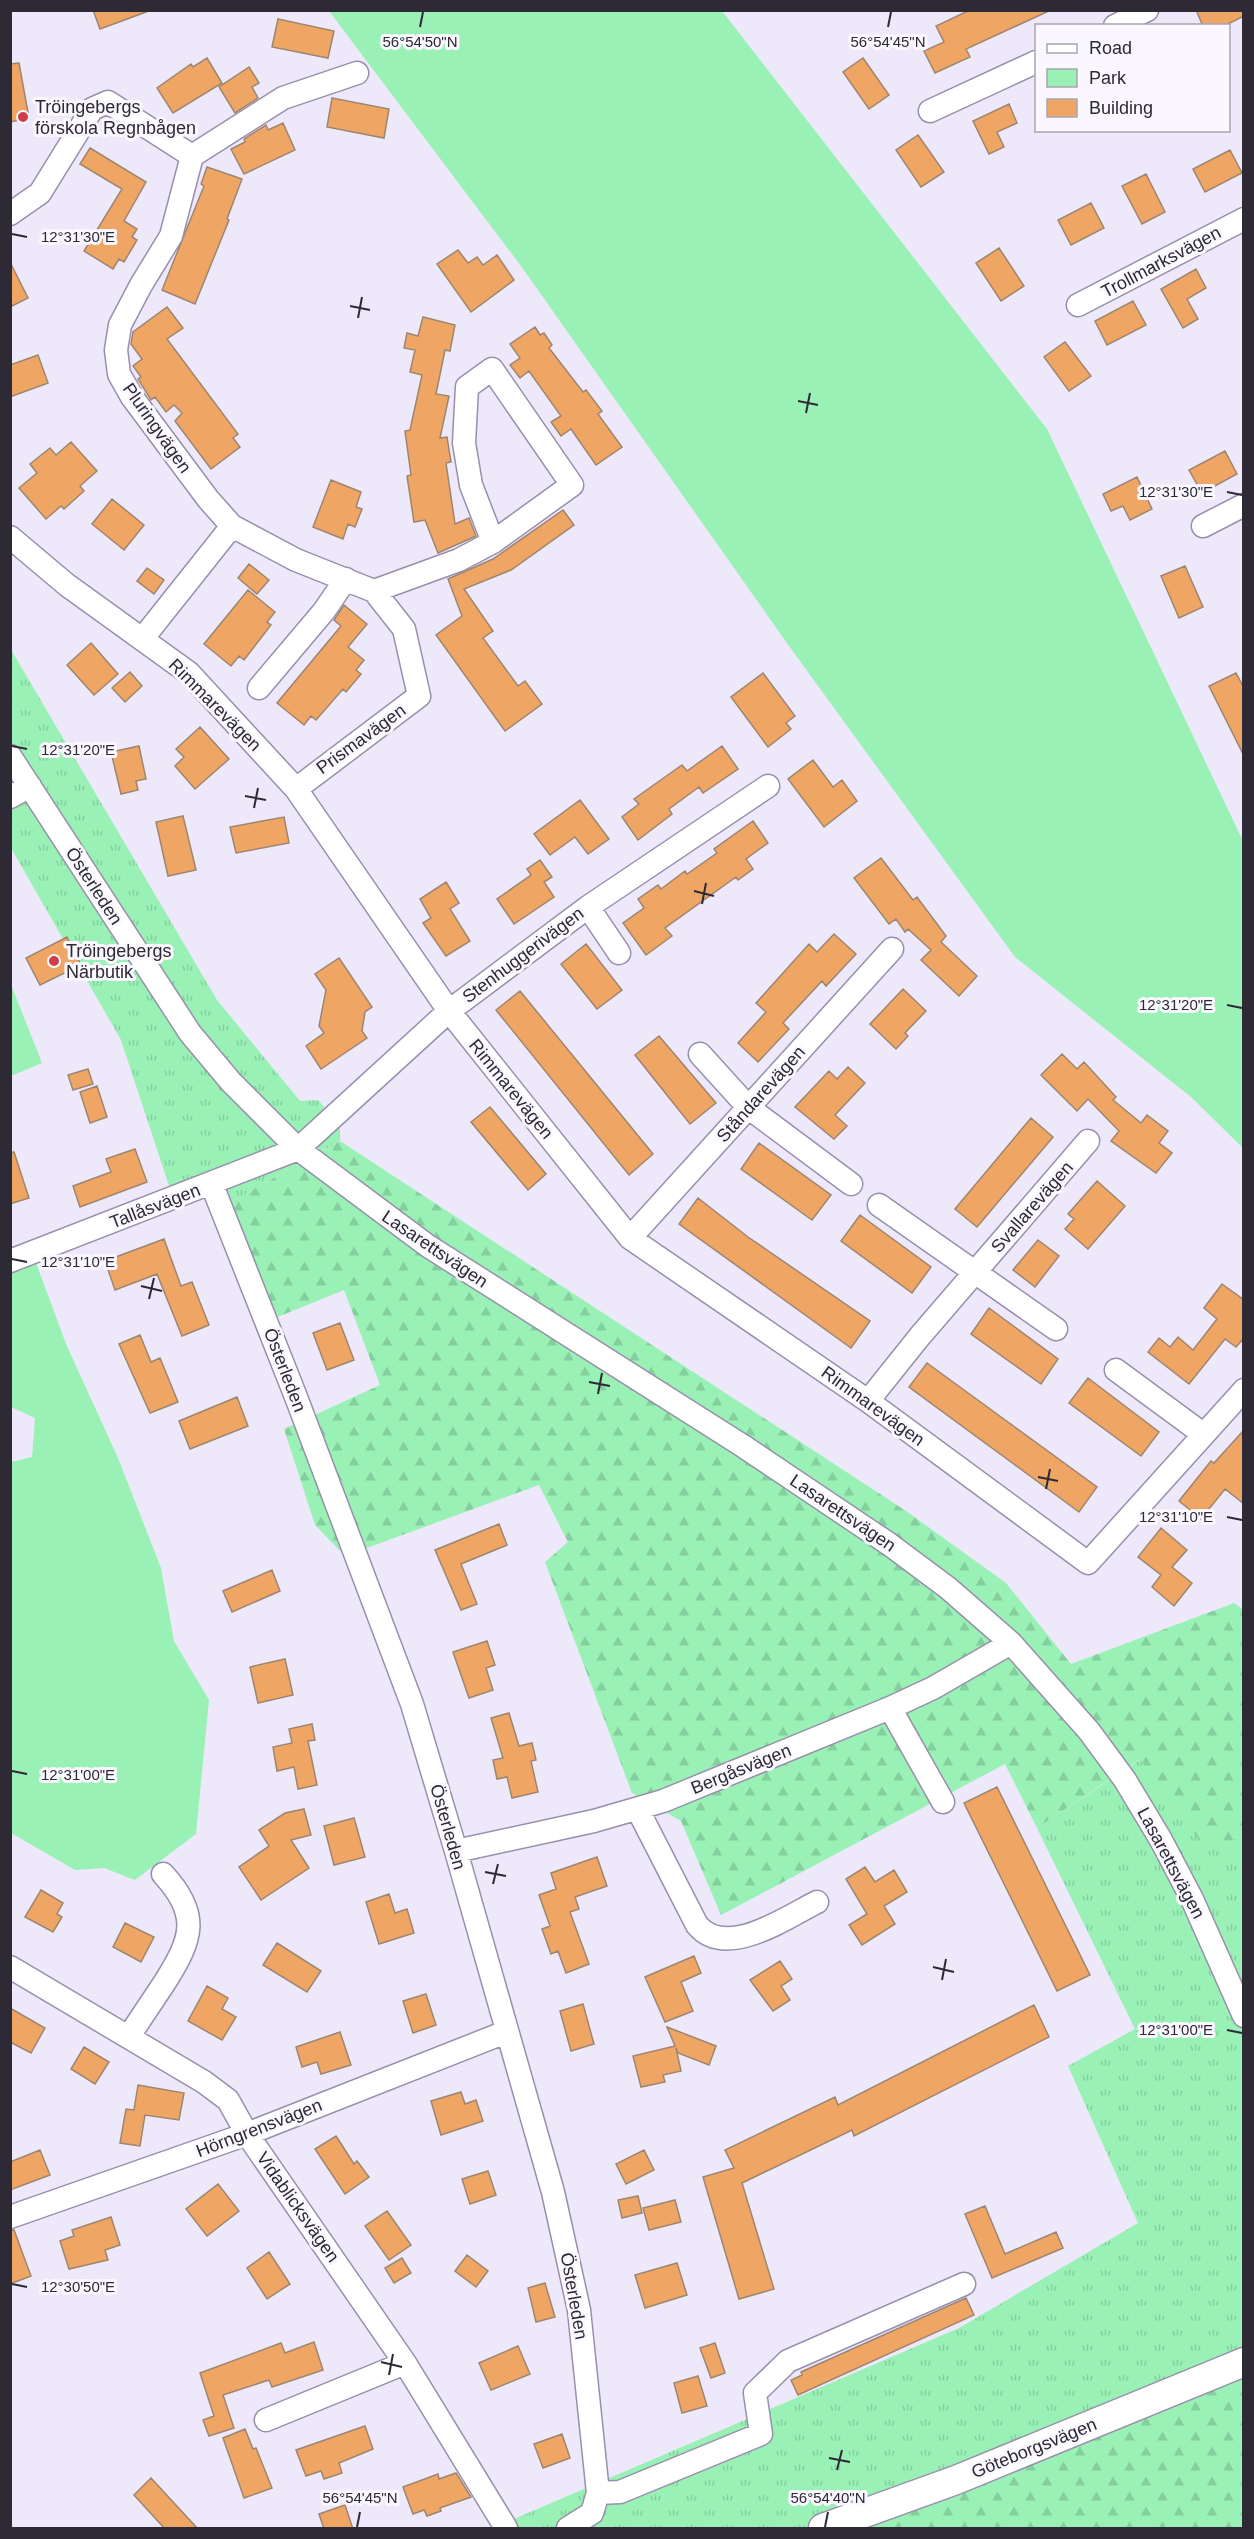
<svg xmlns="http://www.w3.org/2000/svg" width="1254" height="2539" font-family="Helvetica,sans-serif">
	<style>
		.grass { fill: url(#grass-tufts) }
		.forest { fill: url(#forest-firs) }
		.park { fill: #99f1b6 }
		.building { fill: #efa664; stroke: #9e8570; stroke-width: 1.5 }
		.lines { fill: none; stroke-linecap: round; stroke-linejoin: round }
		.minor-casing { stroke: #988fac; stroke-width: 25 }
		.major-casing { stroke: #988fac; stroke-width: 31 }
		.minor { stroke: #fff; stroke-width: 22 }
		.major { stroke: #fff; stroke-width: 28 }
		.ticks { fill: none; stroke: #2d2935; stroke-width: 2 }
		.poi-dot { fill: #cf3f4b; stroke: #faf8fe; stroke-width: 2 }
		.labels { text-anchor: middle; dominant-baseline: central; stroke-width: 6; stroke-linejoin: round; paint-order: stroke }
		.poi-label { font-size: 18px; fill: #2d2935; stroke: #faf8fe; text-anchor: start }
		.street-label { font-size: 18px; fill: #2d2935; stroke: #faf8fe }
		.ticks-label { font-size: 15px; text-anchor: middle; fill: #2d2935; stroke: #faf8fe; stroke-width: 6; stroke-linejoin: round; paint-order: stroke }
	</style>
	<defs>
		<pattern id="grass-tufts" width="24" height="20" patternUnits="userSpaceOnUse" patternTransform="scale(1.5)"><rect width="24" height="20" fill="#99f1b6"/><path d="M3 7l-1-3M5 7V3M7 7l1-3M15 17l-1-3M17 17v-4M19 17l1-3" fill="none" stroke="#84cf9d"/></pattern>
		<pattern id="forest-firs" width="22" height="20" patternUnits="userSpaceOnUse" patternTransform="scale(1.5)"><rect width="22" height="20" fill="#99f1b6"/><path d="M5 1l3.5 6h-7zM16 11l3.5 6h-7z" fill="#84cf9d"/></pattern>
	</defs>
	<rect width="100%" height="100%" fill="#eee8fb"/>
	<!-- grass -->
	<path class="grass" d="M10,648L217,1000L300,1101L318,1100L340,1125V1141L229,1203L169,1186L121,1040L11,848Z
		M1141,1759L1240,1839L1243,1835V2528H493L959,2328L1138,2223L1068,2066L1135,2029L1037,1828Z"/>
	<!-- forest -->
	<path class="forest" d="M340,1141L906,1511L1006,1583L1071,1664L1234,1603L1244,1610L1243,1835L1240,1839L1201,1843L1140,1759L1037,1828L1005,1764L721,1915L681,1821L632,1793L545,1562L568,1542L539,1485L345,1556L315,1525L284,1429L380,1385L344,1290L275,1318L229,1203Z
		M1243,2374V2528H867Z"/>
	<!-- park -->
	<path class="park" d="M329,11H722L1047,429L1243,841V1148L1191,1097L1015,957L789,646L521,266Z
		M10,982L42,1063L11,1076H10Z
		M28,1241L66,1344L118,1458L161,1568L174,1641L209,1700L196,1834L135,1880L104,1868L75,1870L11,1833V1462L32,1457L35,1418L11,1407L10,1248Z"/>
	<!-- building -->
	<path class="building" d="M93,10H145L146,12L100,29Z
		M970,10H1051L966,49L970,57L935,73L924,51L944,42L936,26Z
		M1196,10H1244V16L1224,26H1203Z
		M278,19L334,31L328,58L272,47Z
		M207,58L222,83L173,113L157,88L191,64L193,67Z
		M863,58L889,95L869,109L843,72Z
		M19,63L29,118L10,122V64Z
		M249,67L259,83L252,87L258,98L235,113L219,87Z
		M332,98L389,109L384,138L327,127Z
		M1009,104L1017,123L997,132L1004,147L989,154L973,121Z
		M283,123L295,150L244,174L231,149L245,142L244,139L266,125L268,130Z
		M918,135L944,172L921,187L896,150Z
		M90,148L146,182L124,221L137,229L132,237L137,240L124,262L119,259L113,269L84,251L122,189L80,164Z
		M1230,150L1242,173L1205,192L1193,169Z
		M207,167L242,179L227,219L229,220L195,304L162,290L204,186L201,184Z
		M1146,174L1165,212L1142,224L1122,186Z
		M1091,203L1104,228L1071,245L1058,220Z
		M999,248L1024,286L1001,301L976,263Z
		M458,250L468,263L477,257L483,265L497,255L514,280L471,312L437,264Z
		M10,262L28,298L10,307Z
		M1196,269L1206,288L1187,299L1198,319L1183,328L1161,289Z
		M1133,301L1146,325L1107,345L1095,321Z
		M167,307L183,328L167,339L238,434L233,438L240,447L211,469L175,421L182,413L174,405L166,412L155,397L151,400L138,379L141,377L133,366L142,359L131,344L133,332Z
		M423,317L455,325L450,351L445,350L436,394L449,396L440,438L447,437L451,462L446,463L455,524L469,518L476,536L438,553L425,520L414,522L407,476L411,475L405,431L410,430L422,375L410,372L415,350L404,348L407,333L418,336Z
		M535,327L540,335L544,333L552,345L549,348L583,392L586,390L602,411L598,414L622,447L596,465L571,429L561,436L551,422L561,416L529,371L520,378L510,365L520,358L510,344Z
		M1065,342L1091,376L1069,391L1044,357Z
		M38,355L48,383L10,397V365Z
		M71,442L97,471L80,486L84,491L64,509L61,506L46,519L19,488L37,473L30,464L50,448L56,455Z
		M1225,451L1237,474L1202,493L1189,470Z
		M1137,477L1152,509L1130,520L1123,506L1111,511L1103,494Z
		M331,480L361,492L356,507L362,509L355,527L348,524L343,539L313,527Z
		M112,499L144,525L124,550L92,524Z
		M563,510L574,525L511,570L464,589L493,631L483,638L518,686L525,681L542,704L505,731L436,635L462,616L448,579L493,559Z
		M249,564L269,580L257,594L238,578Z
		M1185,566L1203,607L1179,618L1161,576Z
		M147,568L164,580L154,594L137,581Z
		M248,590L275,612L267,622L271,625L244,660L239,656L231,666L204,644Z
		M344,605L367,624L348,647L364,660L356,670L361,674L346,692L343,689L316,720L311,716L304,725L277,703L341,626L334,620Z
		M91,643L118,674L94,695L67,665Z
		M130,672L142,686L125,702L112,688Z
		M763,673L795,716L786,723L791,729L768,747L731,697Z
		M1236,673L1244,688V756L1209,686Z
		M200,727L229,759L195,789L175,766L184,757L176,749Z
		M139,746L146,779L136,781L138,790L121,794L111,752Z
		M722,746L738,769L703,793L699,787L669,809L672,814L638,840L622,817L639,804L634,799L682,765L687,771Z
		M813,760L833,787L842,780L857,801L824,827L788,779Z
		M580,800L609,839L588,854L575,837L550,855L534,834Z
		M183,816L196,870L168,876L156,822Z
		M284,817L289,843L236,853L230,827Z
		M753,821L768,843L746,859L753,869L738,880L736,877L665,928L672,936L646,955L623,923L644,908L638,899L658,885L661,889L685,871L687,874L717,853L714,849Z
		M881,858L913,900L917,897L946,936L941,942L977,976L959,996L921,960L931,950L908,929L905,932L896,919L889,924L854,878Z
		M540,860L552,877L544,882L554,897L514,924L497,899L531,875L527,869Z
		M446,882L459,903L450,909L470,941L446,956L423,923L431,918L420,899Z
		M834,934L856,954L826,986L822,981L795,1010L783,1023L789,1029L758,1062L738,1043L766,1012L756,1003L809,944L817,952Z
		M67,937L81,965L40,985L26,958Z
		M586,944L622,990L597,1009L561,964Z
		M339,958L372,1007L365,1012L362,1031L367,1038L321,1069L306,1046L324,1033L319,1026L326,990L315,974Z
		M903,989L926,1011L905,1033L908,1036L896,1049L870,1024Z
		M520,991L653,1154L629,1175L496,1010Z
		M659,1036L716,1103L690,1124L635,1055Z
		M1062,1054L1077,1069L1084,1062L1116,1097L1113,1100L1141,1123L1147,1115L1168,1131L1159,1143L1172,1153L1156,1173L1111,1141L1119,1131L1088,1099L1077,1111L1041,1075Z
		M848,1067L865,1083L835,1115L847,1126L834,1139L795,1107L829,1071L837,1079Z
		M88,1069L93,1084L73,1090L68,1075Z
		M97,1086L107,1117L90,1123L80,1092Z
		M490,1107L546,1174L528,1190L471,1122Z
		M1031,1118L1053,1137L977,1227L955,1209Z
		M759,1143L831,1195L812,1220L741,1169Z
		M135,1149L147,1182L80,1207L73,1186L111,1172L106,1159Z
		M14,1152L29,1198L10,1204V1153Z
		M1097,1181L1125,1206L1088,1249L1065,1229L1074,1219L1068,1214Z
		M698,1198L748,1237L870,1321L851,1348L679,1224Z
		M860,1215L931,1267L912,1293L841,1241Z
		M164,1239L181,1286L192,1282L209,1325L182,1336L157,1274L115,1290L105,1261Z
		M1038,1240L1059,1256L1035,1287L1013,1270Z
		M1222,1284L1244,1300V1338L1236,1347L1225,1339L1189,1384L1148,1352L1159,1338L1170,1347L1178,1337L1193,1350L1217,1319L1204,1308Z
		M989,1308L1058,1359L1041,1384L971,1334Z
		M340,1323L354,1360L327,1370L313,1333Z
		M140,1335L151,1362L160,1358L178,1402L150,1413L119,1344Z
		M927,1363L1097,1487L1079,1512L909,1387Z
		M1088,1378L1159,1432L1141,1456L1069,1403Z
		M237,1397L248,1426L190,1449L179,1421Z
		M1244,1430V1504L1225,1489L1201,1519L1179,1501L1211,1461L1214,1463Z
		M499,1524L507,1545L461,1564L477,1604L461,1610L435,1550Z
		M1161,1528L1187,1550L1172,1567L1192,1583L1174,1606L1152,1587L1161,1575L1138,1557Z
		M272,1570L280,1591L232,1612L223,1591Z
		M487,1641L495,1665L486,1668L493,1690L469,1698L453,1652Z
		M285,1659L293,1695L258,1703L250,1667Z
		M509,1713L519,1746L532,1743L536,1760L531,1761L538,1792L512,1798L507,1777L497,1779L493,1760L503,1758L491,1718Z
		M312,1724L315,1740L308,1741L317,1785L298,1789L294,1767L277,1771L273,1747L292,1743L289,1729Z
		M997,1787L1090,1975L1057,1991L964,1803Z
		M304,1809L311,1835L291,1840L309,1868L261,1900L239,1867L269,1846L259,1830L285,1813Z
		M354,1818L365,1857L334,1865L324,1826Z
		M597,1857L607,1886L575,1897L579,1909L570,1912L589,1964L566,1973L558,1951L551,1954L542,1929L550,1926L539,1895L556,1889L551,1873Z
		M865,1867L875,1882L894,1870L907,1892L884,1906L895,1924L862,1945L849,1925L867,1914L846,1879Z
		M41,1890L63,1903L57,1914L62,1917L53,1932L25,1917Z
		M389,1894L395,1913L407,1909L414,1933L379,1944L366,1902Z
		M125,1923L154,1937L141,1962L113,1947Z
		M277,1943L321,1971L307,1992L263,1965Z
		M694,1956L701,1973L681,1982L693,2011L665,2022L645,1977Z
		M780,1961L792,1979L781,1986L790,2000L773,2011L750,1980Z
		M207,1986L228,1998L222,2009L236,2017L222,2040L188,2021Z
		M426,1994L436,2025L413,2033L403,2001Z
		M583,2004L594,2044L571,2051L560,2011Z
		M1034,2005L1049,2037L854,2136L852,2130L742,2183L774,2289L739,2299L703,2177L734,2168L725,2150L835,2097L838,2105Z
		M10,2008L45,2028L31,2053L10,2042Z
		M667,2027L716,2046L709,2065L678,2053L676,2048L681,2071L663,2075L665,2082L641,2087L633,2056L675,2046Z
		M340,2032L351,2065L321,2074L317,2062L302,2067L296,2047Z
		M84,2047L109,2062L95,2084L71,2069Z
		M138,2085L184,2093L179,2120L145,2115L140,2146L120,2143L126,2109L134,2110Z
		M461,2092L465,2104L476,2100L483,2121L441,2135L431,2101Z
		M336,2136L354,2164L357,2161L369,2177L345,2194L315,2149Z
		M40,2150L50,2175L10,2190V2162Z
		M644,2150L654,2170L626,2184L616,2164Z
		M488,2171L496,2195L470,2204L462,2179Z
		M218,2184L239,2211L207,2236L186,2209Z
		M638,2196L642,2213L622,2218L618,2200Z
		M675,2200L681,2222L649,2230L643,2208Z
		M985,2206L1005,2254L1056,2232L1063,2248L992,2278L965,2214Z
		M387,2211L411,2245L389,2260L365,2226Z
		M111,2217L120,2245L105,2250L108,2260L69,2269L60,2241L74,2236L72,2230Z
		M10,2230H14L31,2276L10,2284Z
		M269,2252L290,2284L267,2299L247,2268Z
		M467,2255L488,2271L476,2287L455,2271Z
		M402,2258L411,2273L394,2283L385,2268Z
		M677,2263L687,2295L645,2308L635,2275Z
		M545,2283L555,2317L536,2322L528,2288Z
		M966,2298L974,2315L798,2395L791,2380L802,2375L801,2372Z
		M314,2342L323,2370L272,2387L269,2380L223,2395L234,2428L209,2436L203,2420L214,2416L200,2373L281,2343L285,2353Z
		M715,2343L725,2373L711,2378L700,2348Z
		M518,2346L530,2374L491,2390L479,2363Z
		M698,2376L707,2406L682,2413L674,2383Z
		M365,2426L373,2449L339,2463L342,2473L324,2479L321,2471L306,2476L296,2450Z
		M245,2429L253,2449L256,2448L272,2488L244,2498L223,2438Z
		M562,2434L570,2458L543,2468L534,2444Z
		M456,2473L471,2497L440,2508L441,2511L427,2516L424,2510L413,2514L403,2487L438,2474L439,2479Z
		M151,2478L198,2529H165L134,2495Z
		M345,2505L353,2529H324L319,2514Z"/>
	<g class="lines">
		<defs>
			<path id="minor" d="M1115,26L1147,10
				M357,73L283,98L192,156L171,236L141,285L120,325L116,350L119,374L132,397L208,499L232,526L296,560L374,591L459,560L493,542L572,485L492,369L467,387L464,443L471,485L493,542
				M930,111L1036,62
				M10,214L40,193L92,109L108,102L192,156
				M1078,305L1244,219
				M1203,526L1244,505
				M10,537L67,585L189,673L296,789L449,1011L630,1238L868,1401L1088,1563L1244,1390
				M143,638L232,526
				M259,688L324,611L346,579
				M10,756L190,1033L231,1082L298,1149L428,1246L743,1446L889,1544L948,1588L1011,1643L1089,1731L1125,1780L1161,1840L1192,1899L1244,2016
				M296,789L419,696L404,629L374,591
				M10,797L30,786
				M588,907L619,953
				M700,1054L749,1108L851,1184
				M212,1185L296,1397L412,1704L456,1851L553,2192L579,2310L598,2493L592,2513L568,2528
				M879,1205L1056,1329
				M630,1238L892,949
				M10,1261L298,1149L449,1011L588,907L768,786
				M1116,1370L1203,1434
				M868,1401L920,1336L1088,1141
				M890,1708L943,1802
				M638,1810L697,1925C726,1960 787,1917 817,1902
				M456,1851L594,1821L663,1801L890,1708L933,1688L1011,1643
				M10,1967L204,2082L228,2100L247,2134L405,2363L506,2528
				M129,2036C141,2018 153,2000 165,1982C192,1939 201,1915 163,1874
				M10,2217L247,2134L506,2032
				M266,2420L405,2363
				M598,2493L620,2492L761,2434L755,2393L788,2361L964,2284"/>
			<path id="major" d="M823,2528L956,2480L1244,2362"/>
		</defs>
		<!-- minor casing -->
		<use href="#minor" class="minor-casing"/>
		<!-- major casing -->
		<use href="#major" class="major-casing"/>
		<!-- minor -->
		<use href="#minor" class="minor"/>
		<!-- major -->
		<use href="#major" class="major"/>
	</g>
	<!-- ticks -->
	<path class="ticks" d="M420,27L423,12M888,27L891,12M12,234L27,237M350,306L370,310M358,318L362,297M798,401L818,405M806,413L810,393M1227,492L1242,495M12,746L27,749M245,796L266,800M254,808L258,788M694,891L714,896M702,904L706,883M1227,1005L1242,1008M12,1259L27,1262M141,1286L162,1291M149,1299L154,1278M589,1382L610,1386M598,1394L602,1373M1038,1477L1058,1481M1046,1489L1050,1469M1227,1517L1242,1520M12,1771L27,1774M485,1872L506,1876M493,1884L498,1864M933,1967L954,1972M942,1980L946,1959M1227,2030L1242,2033M12,2284L27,2287M381,2362L402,2367M389,2375L393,2354M829,2458L850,2462M837,2470L842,2450M357,2527L360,2512M825,2527L828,2512"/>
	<!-- markers -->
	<g class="poi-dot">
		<circle cx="23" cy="117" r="6"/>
		<circle cx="54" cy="961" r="6"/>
	</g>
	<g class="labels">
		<!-- poi labels -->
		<g class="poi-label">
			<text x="35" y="107">Tröingebergs<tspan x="35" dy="21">förskola Regnbågen</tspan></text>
			<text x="66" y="951">Tröingebergs<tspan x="66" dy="21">Närbutik</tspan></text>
		</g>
		<!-- street labels -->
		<g class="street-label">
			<text transform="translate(1161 262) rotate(-28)">Trollmarksvägen</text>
			<text transform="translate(157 428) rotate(55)">Pluringvägen</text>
			<text transform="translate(215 705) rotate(45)">Rimmarevägen</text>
			<text transform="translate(361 739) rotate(-36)">Prismavägen</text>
			<text transform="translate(94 886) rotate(57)">Österleden</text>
			<text transform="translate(523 955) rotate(-37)">Stenhuggerivägen</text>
			<text transform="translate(511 1089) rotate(51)">Rimmarevägen</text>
			<text transform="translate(761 1094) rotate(-48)">Ståndarevägen</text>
			<text transform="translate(155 1206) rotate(-21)">Tallåsvägen</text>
			<text transform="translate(1032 1207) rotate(-49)">Svallarevägen</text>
			<text transform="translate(435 1249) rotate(34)">Lasarettsvägen</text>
			<text transform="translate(285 1370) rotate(69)">Österleden</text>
			<text transform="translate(873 1406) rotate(36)">Rimmarevägen</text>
			<text transform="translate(843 1513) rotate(34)">Lasarettsvägen</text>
			<text transform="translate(741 1769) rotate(-22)">Bergåsvägen</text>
			<text transform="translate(448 1827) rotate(74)">Österleden</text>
			<text transform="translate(1171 1863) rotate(62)">Lasarettsvägen</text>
			<text transform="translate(259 2128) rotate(-21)">Hörngrensvägen</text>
			<text transform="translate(298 2207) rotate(55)">Vidablicksvägen</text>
			<text transform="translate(574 2296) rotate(80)">Österleden</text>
			<text transform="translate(1034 2448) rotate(-22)">Göteborgsvägen</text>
		</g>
	</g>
	<g class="ticks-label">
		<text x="420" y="47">56°54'50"N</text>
		<text x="888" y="47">56°54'45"N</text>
		<text x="78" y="242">12°31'30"E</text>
		<text x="1176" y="497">12°31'30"E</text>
		<text x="78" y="755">12°31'20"E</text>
		<text x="1176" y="1010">12°31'20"E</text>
		<text x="78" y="1267">12°31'10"E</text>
		<text x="1176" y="1522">12°31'10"E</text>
		<text x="78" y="1780">12°31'00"E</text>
		<text x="1176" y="2035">12°31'00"E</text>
		<text x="78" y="2292">12°30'50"E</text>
		<text x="360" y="2503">56°54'45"N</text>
		<text x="828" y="2503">56°54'40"N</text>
	</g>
	<!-- border -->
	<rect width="1254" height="2539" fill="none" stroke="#2d2935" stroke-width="24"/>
	<!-- legend -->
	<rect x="1035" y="24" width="195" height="108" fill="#faf8fe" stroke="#a8a5ae" stroke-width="1.5"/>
	<rect x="1047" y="44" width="30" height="9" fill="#ffffff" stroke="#a8a5ae" stroke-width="1.5"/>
	<text x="1089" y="54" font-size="18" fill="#2d2935">Road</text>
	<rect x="1047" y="69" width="30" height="18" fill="#99f1b6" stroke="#a8a5ae" stroke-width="1.5"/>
	<text x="1089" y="84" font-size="18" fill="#2d2935">Park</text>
	<rect x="1047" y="99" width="30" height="18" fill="#efa664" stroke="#a8a5ae" stroke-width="1.5"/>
	<text x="1089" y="114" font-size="18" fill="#2d2935">Building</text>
</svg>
